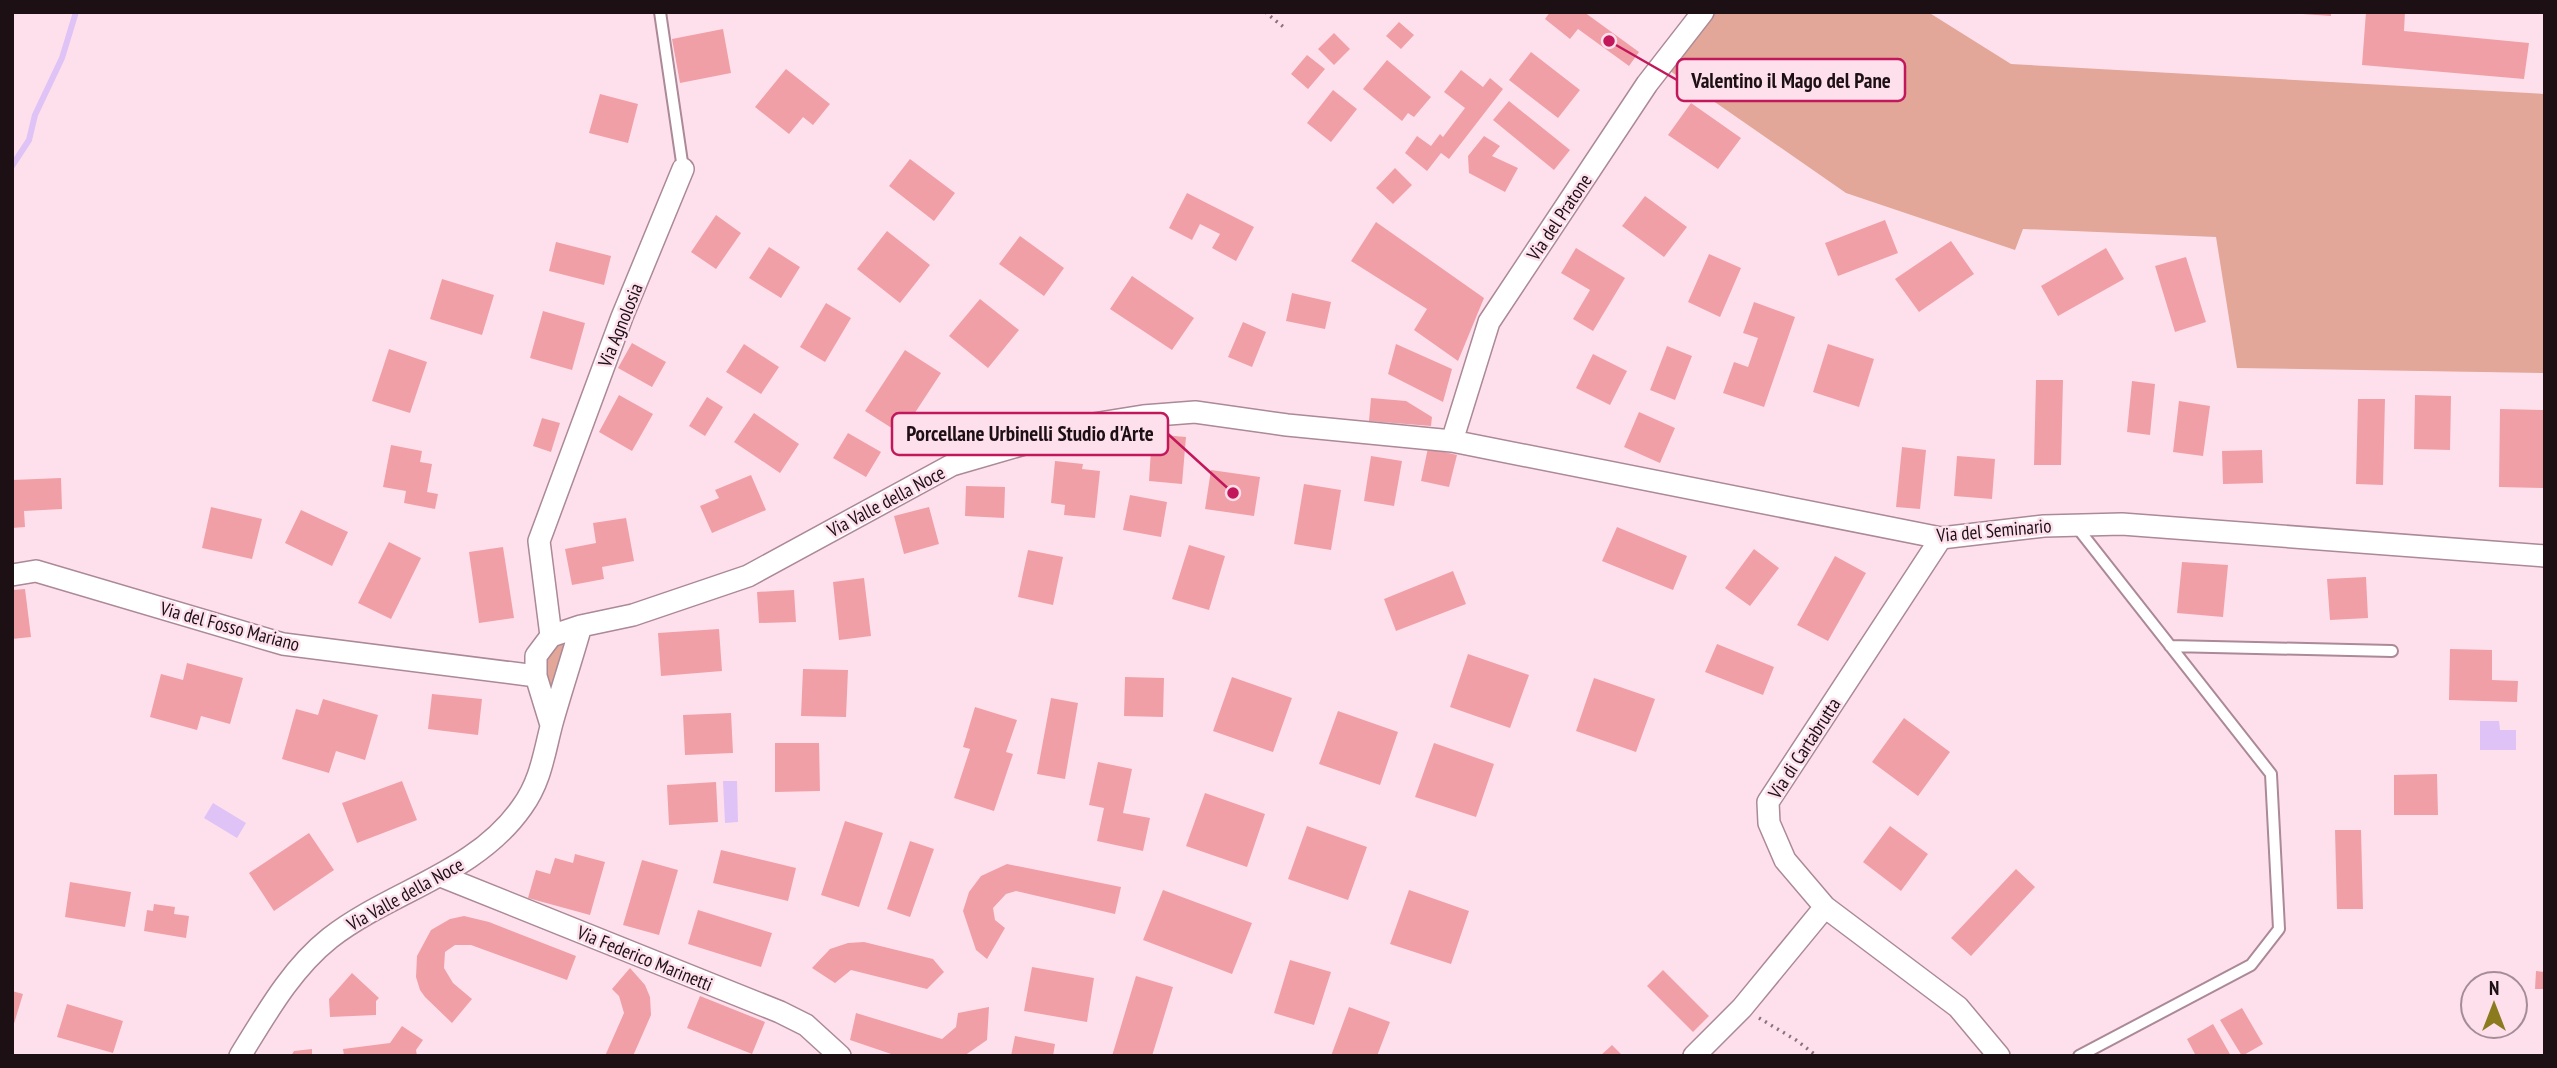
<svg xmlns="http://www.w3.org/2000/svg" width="2557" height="1068" font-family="'PT Sans Narrow',sans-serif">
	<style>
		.green { fill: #e2a798 }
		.water { fill: #dfc2f6 }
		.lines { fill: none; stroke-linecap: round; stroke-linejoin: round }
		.stream { stroke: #dfc2f6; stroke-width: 6 }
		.building { fill: #f09fa7 }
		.service-casing { stroke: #ab8997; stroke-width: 14 }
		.minor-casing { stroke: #ab8997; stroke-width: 24 }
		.path { stroke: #87727b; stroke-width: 3.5; stroke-dasharray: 2 5; stroke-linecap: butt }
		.service { stroke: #fff; stroke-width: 10 }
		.minor { stroke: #fff; stroke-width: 21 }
		.labels { text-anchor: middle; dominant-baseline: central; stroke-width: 5; stroke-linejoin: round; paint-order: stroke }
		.street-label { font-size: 19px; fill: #1c1015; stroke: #fee0ec }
		.leader { fill: none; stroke: #c2185b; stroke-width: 2.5 }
		.callout-dot { fill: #c2185b; stroke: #fee0ec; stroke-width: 2.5 }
		.callout { fill: #fee0ec; stroke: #c2185b; stroke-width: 2.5 }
		.callout-label { font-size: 21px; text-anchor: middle; font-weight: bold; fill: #1c1015 }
	</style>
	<rect width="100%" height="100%" fill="#fee0ec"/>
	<!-- green -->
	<path class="green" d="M1701,12H1928L2011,64L2545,94V373L2237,368L2216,237L2023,229L2015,250L1846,193L1660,64Z
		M572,637L550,703C543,672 537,666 558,640Z"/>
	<!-- water -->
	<path class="water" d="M2480,721H2499L2500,730H2516V750H2480Z
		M723,781H737L738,822L725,823Z
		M213,803L246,823L237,838L204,818Z"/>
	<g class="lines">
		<!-- stream -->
		<path class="stream" d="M12,166L29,140L35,115L62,58L76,12"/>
	</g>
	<!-- building -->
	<path class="building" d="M1550,12H1584L1639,52L1629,66L1578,29L1570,39L1545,19Z
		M2302,12H2331V16L2302,14Z
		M2366,12H2405L2404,31L2529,43L2524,79L2362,65Z
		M1399,22L1414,35L1401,49L1386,36Z
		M723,29L731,73L680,83L672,39Z
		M1334,33L1350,49L1334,65L1318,49Z
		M1531,52L1580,90L1558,118L1509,80Z
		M1307,55L1325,69L1308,89L1291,74Z
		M1387,60L1431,97L1414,117L1408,113L1402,121L1363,89Z
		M786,69L830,104L813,125L803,117L789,134L755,107Z
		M1461,70L1483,87L1490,78L1503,89L1449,159L1441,153L1427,171L1405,153L1417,136L1431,146L1440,134L1443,137L1465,108L1444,92Z
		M1333,90L1357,109L1331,142L1307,123Z
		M600,94L638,104L628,143L589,133Z
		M1509,101L1570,150L1554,170L1493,120Z
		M1691,103L1741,138L1718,169L1668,135Z
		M1484,136L1500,146L1492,156L1518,168L1505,192L1469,173L1468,156Z
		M910,159L955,193L934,221L889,186Z
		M1395,168L1412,185L1393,204L1376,188Z
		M1187,193L1254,227L1236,261L1212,248L1220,234L1200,224L1192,240L1169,228Z
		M1645,196L1687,227L1664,257L1622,226Z
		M716,215L741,233L716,269L691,252Z
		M1885,220L1898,253L1838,276L1825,243Z
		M1376,222L1484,298L1458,361L1414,330L1427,309L1351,261Z
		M887,231L930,265L900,303L857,269Z
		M1020,236L1064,268L1044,296L999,264Z
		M1951,241L1974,274L1919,312L1895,279Z
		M556,242L611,256L604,285L549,271Z
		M769,247L800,267L781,298L749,278Z
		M1576,248L1625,278L1593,331L1573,319L1590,290L1561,273Z
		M2106,248L2124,279L2058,316L2041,286Z
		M1709,254L1741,268L1720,317L1688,302Z
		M2186,257L2206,322L2175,332L2155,266Z
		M1132,276L1194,318L1172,350L1110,309Z
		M442,279L494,295L482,335L430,319Z
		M1292,293L1331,302L1325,329L1286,321Z
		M980,299L1019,330L988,368L949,336Z
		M1754,302L1795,317L1764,407L1723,393L1734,362L1748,367L1758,338L1743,333Z
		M826,303L851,318L825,362L800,347Z
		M543,311L585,323L572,370L530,358Z
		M1243,322L1266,332L1252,367L1228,357Z
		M632,343L666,362L652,387L618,368Z
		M744,344L779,367L761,394L726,372Z
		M1396,344L1452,369L1443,402L1388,374Z
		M1828,344L1874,359L1859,407L1813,392Z
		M1667,346L1692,356L1675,400L1650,390Z
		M389,349L427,362L410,413L372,401Z
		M905,350L941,373L901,434L865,411Z
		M1593,354L1627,371L1610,405L1576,388Z
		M2036,380H2063L2061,465H2034Z
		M2132,381L2155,384L2150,435L2127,432Z
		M619,395L653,414L632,451L599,432Z
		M2415,395L2451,396L2450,450L2414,449Z
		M707,397L723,407L705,436L689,426Z
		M1371,398L1406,401L1432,417L1431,426L1369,421Z
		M2358,399H2385L2383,485L2356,484Z
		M2179,401L2210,406L2203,456L2173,452Z
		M2500,409L2545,410V488L2499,487Z
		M1639,412L1675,428L1660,463L1624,447Z
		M754,413L799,444L780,473L734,442Z
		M542,418L560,423L551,452L533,446Z
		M848,433L881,452L866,477L833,458Z
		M1152,434L1186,437L1182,484L1149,481Z
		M391,445L422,451L420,462L432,464L427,492L438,494L435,509L404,503L406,491L383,487Z
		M1902,447L1926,450L1920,509L1896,507Z
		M1428,448L1457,455L1449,487L1421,481Z
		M2262,450L2263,483L2223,484L2222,451Z
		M1371,456L1402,461L1394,506L1364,501Z
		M1957,456L1995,459L1992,499L1954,496Z
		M1055,461L1083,464L1082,469L1100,471L1095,518L1064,515L1065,505L1051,503Z
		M1211,470L1260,477L1254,516L1205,509Z
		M751,475L766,510L712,533L700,506L719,498L715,490Z
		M61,478L62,509L24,511L25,527L12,528V480Z
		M1304,484L1341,490L1331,550L1294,544Z
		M966,486L1005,487L1004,518L965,516Z
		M1130,495L1167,502L1161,537L1123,530Z
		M211,507L262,519L252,559L202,548Z
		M929,507L939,544L904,554L894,516Z
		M301,510L348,532L332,566L285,543Z
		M626,518L634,561L602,567L604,579L572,585L565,549L596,543L593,523Z
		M1617,527L1687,556L1673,590L1602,561Z
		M389,542L421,558L391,619L358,603Z
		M1189,545L1225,556L1209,610L1172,599Z
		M503,547L514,618L479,623L469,552Z
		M1754,549L1779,568L1750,606L1725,588Z
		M1028,550L1063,557L1053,605L1018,597Z
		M1835,556L1866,573L1828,641L1797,625Z
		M2182,562L2228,565L2223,617L2177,613Z
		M1453,571L1466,604L1396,631L1384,599Z
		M2366,577L2368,618L2330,620L2327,579Z
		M864,578L871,636L839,640L833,582Z
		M25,589L31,637L12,639V590Z
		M794,590L796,622L759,623L757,592Z
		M719,629L722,671L661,676L658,633Z
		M1717,644L1774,667L1763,695L1705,672Z
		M2450,649L2492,650V680L2518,681L2517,702L2449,700Z
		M1468,654L1529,675L1510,728L1450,707Z
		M187,663L243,678L230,724L201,716L197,730L150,717L161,674L183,680Z
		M803,669L848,670L846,717L801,716Z
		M1125,677L1164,678L1163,717L1124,716Z
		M1232,677L1292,698L1273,752L1213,731Z
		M1594,678L1655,699L1636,752L1576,731Z
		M432,694L482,699L478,735L428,729Z
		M1051,698L1078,703L1065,779L1037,774Z
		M323,699L378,715L365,760L336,751L329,773L282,759L296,709L318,715Z
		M975,707L1017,720L1006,752L1013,754L994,811L954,798L970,749L963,747Z
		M1338,711L1398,732L1380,785L1319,764Z
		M731,713L733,753L685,755L683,715Z
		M1904,718L1950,752L1918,796L1872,762Z
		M775,743H819L820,791L775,792Z
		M1434,743L1494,764L1476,817L1415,797Z
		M1098,762L1132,769L1123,813L1150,818L1143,851L1097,841L1104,808L1089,805Z
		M2437,774L2438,815H2394V775Z
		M402,781L417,820L357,843L342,803Z
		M716,782L718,822L669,825L667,785Z
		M1205,793L1265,814L1247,867L1186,846Z
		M845,821L883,833L859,907L821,895Z
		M1307,826L1367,847L1348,900L1288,879Z
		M1890,826L1928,854L1901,891L1863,862Z
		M2335,830H2361L2363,909H2337Z
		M309,833L334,870L274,911L249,873Z
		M910,841L934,849L910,917L887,909Z
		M721,850L796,868L788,901L713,883Z
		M575,854L605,862L590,915L528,898L536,870L550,874L555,858L573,863Z
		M642,860L678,870L659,935L623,925Z
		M1007,864L1121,887L1115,914L1016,891L1006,894L993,908L995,920L1005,928L987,959L976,950L963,911L969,892L981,876Z
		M2016,869L2035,887L1971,956L1951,938Z
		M70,882L131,892L125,927L65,917Z
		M1163,890L1252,923L1232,974L1143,940Z
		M1409,890L1469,911L1451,964L1390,944Z
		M154,904L175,907L174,914L189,916L186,938L144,931L147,910L153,911Z
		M698,910L772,933L761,967L688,944Z
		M464,916L489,922L576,956L567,980L471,945H455L445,952L444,968L453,983L472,999L452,1023L425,997L420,990L416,977L417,956L431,930L450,919Z
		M864,942L933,959L944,972L927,989L851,970L835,983L812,968L830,949L848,943Z
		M1290,960L1331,972L1314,1025L1274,1013Z
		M1032,967L1094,978L1087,1022L1024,1011Z
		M630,968L645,985L650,997L651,1015L633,1056H605L624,1013L619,996L612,989Z
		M1663,970L1709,1016L1693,1032L1647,986Z
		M2536,971L2545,972V989H2535Z
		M352,973L379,998L376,1001V1015L330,1017L329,999Z
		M1136,976L1173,987L1152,1056H1112Z
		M12,991L23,994L13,1027L12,1026Z
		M700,996L765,1022L752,1054L687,1028Z
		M67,1004L123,1021L113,1053L57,1037Z
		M989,1007L987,1040L964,1056H897L850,1040L856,1013L942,1039L956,1027L958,1013Z
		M1349,1007L1390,1022L1377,1056H1331Z
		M2242,1008L2263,1044L2242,1056L2220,1020Z
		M2213,1024L2231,1056H2196L2187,1039Z
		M402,1026L423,1040L416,1050L417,1056H344L343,1049L390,1043Z
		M1015,1036L1055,1044L1053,1056H1011Z
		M1612,1045L1623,1056H1600Z
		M312,1049V1056H291L294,1051Z"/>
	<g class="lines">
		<defs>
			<path id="service" d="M660,12L683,169
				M1141,440L1143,416
				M2076,526L2271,774L2279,929L2251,965L2079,1056
				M2170,646L2392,651"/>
			<path id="minor" d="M1452,441L1489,322L1647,84L1703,12
				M1941,538L1768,802L1769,823L1785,860L1825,907L1958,1007L1999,1056
				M12,575L36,571L283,644L536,676
				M551,636L539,541L622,317L683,169
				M551,725L536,676V656L551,636L581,626L633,615L748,576L952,465L1093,424L1143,416L1195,412L1287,425L1452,441L1941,538L2044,526L2122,524L2545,556
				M441,876L780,1012L806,1025L840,1056
				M240,1056C266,1014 291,969 330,938C392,890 475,874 522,807C541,781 544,753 552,723C561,691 572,658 581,626
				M1694,1056L1742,1008L1825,907"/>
		</defs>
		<!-- service casing -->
		<use href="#service" class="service-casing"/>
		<!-- minor casing -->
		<use href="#minor" class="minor-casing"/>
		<!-- path -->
		<path class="path" d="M1265,12L1286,29
			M1759,1018L1796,1040L1817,1056"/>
		<!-- service -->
		<use href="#service" class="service"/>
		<!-- minor -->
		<use href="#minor" class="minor"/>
	</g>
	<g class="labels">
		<!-- street labels -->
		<g class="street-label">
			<text transform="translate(1559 217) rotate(-56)">Via del Pratone</text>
			<text transform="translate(620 325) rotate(-68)">Via Agnolosia</text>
			<text transform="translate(886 501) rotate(-28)">Via Valle della Noce</text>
			<text transform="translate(1994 530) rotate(-5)">Via del Seminario</text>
			<text transform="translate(230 626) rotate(15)">Via del Fosso Mariano</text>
			<text transform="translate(1804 748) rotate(-57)">Via di Cartabrutta</text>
			<text transform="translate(405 894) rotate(-29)">Via Valle della Noce</text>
			<text transform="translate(645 958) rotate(22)">Via Federico Marinetti</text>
		</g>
	</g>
	<!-- callouts -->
	<path class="leader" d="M1609 41L1677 80M1233 493L1168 434"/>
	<g class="callout-dot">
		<circle cx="1609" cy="41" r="7"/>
		<circle cx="1233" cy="493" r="7"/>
	</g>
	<g class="callout">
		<rect x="1677" y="59" width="228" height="42" rx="7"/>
		<rect x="892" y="413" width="276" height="42" rx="7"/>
	</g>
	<g class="callout-label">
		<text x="1791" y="88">Valentino il Mago del Pane</text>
		<text x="1030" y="441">Porcellane Urbinelli Studio d'Arte</text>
	</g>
	<!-- border -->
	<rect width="2557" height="1068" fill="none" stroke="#1c1015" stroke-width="28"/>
	<!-- north arrow -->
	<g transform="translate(2494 1005)"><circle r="33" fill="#fee0ec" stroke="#a48d96" stroke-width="2"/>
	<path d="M0-5L12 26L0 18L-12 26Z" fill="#8c7a1f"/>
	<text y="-10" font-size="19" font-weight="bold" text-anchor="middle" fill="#1c1015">N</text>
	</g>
</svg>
